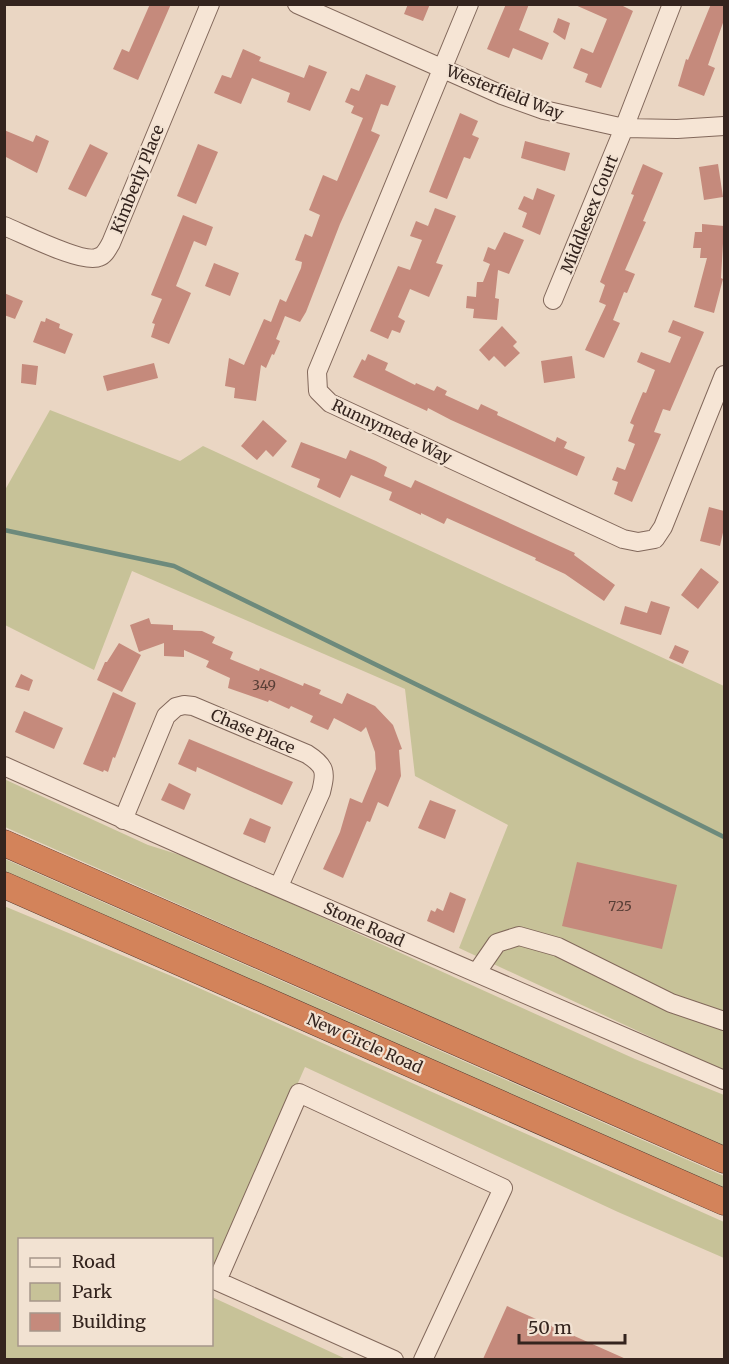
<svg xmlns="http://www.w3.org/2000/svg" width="729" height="1364" font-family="Merriweather,serif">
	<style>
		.green { fill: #c7c298 }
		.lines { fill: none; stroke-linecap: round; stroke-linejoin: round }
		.stream { stroke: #6d8a7c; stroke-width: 4.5 }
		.building { fill: #c58a7c }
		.minor-casing { stroke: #82685b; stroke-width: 20 }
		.highway-casing { stroke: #50372f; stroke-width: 27 }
		.minor { stroke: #f6e5d5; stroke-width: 18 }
		.highway { stroke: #d3835a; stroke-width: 26 }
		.labels { text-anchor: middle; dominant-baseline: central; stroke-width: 4.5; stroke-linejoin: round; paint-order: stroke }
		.number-label { font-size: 14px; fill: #583e36 }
		.street-label { font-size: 16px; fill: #34241e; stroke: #f2e2d2 }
	</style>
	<rect width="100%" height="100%" fill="#ead6c3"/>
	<!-- green -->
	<path class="green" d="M50,410L180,461L203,446L724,686V1071L459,948L508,825L415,776L405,689L132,571L94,670L5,625V490Z
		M4,779L148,845L193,859L635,1059L724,1095V1147L5,827Z
		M5,859L724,1176V1193L5,875Z
		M4,906L181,980L724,1222V1258L618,1212L305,1067L212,1278V1240H20V1344H212V1297L346,1359H5Z"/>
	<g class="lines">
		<!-- stream -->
		<path class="stream" d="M4,530L174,566L536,743L724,837"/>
	</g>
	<!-- building -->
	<path class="building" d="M150,4H171L138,80L113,69L122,49L129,52Z
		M408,4H430L423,21L404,14Z
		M506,4H529L519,30L549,43L542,60L513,48L509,58L487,49Z
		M573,4H619L633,11L601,88L585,82L588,74L573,68L581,48L593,53L607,19Z
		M711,4H724V20L708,65L715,68L704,96L678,86L686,59L688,60Z
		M558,18L570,23L565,40L553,32Z
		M243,49L261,57L259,61L304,78L309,65L327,72L310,111L287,102L290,93L252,78L241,104L214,93L222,75L231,78Z
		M366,74L396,86L388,106L381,104L371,131L380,135L340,224L306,312L300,322L285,316L276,339L280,341L274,355L272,354L266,368L261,365L256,401L234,398L235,388L225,386L229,358L244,365L264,319L271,322L280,299L286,302L301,268L302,262L295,260L305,234L312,237L320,215L309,210L323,175L337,181L363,118L351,113L354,106L345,102L351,88L359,91Z
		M460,113L478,121L472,135L479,138L470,159L464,157L447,199L429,192Z
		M4,130L33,142L36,135L49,141L37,173L4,156Z
		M525,141L570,153L565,171L521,158Z
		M90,144L108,153L86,197L68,189Z
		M198,144L218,152L196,204L177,196Z
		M643,164L663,173L643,221L646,222L625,270L635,274L627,293L624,292L613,320L620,323L604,358L585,350L606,305L599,302L605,285L600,282L634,195L631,194Z
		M718,164L723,197L704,200L699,167Z
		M537,188L555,195L540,235L522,227L527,213L518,209L524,196L533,200Z
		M435,208L456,216L436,263L443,265L429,297L410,289L398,317L405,321L400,333L392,330L388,339L370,331L398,266L410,270L422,240L410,236L416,221L428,226Z
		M183,215L213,227L206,246L194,241L176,286L191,293L169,344L151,337L155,324L152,323L162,299L151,295Z
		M702,224L724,226L721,278L723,279L714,313L694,307L707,258H700L701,248H693L695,232H702Z
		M504,232L524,240L509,274L498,270L495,298L499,299L497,320L473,318L474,309L466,308L467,296L476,297L477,282H483L490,264L483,261L488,247L495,250Z
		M214,263L239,273L230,296L205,286Z
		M4,293L23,301L15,319L4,315Z
		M46,318L60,324L59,328L73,334L65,354L33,342L41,321L45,322Z
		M673,320L704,332L670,411L663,409L654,432L661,434L632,502L614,494L618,482L612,480L617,467L625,470L635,444L628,441L634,425L630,423L643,392L646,393L655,370L637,362L641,352L670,363L681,337L668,332Z
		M502,326L517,342L513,346L520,353L505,367L494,356L489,361L479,350Z
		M368,354L388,363L385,370L415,385L416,383L434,391L437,386L447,391L445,395L478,410L481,404L498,412L497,415L555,442L557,437L567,442L564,448L585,457L577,476L451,420L428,408L427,411L353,377L362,359L365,361Z
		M572,356L575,378L544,383L541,361Z
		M154,363L158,378L107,391L103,376Z
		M22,364L38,366L36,385L21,383Z
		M263,420L287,441L273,457L266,450L257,460L241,446Z
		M301,442L346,459L350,450L376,461L387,467L384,476L411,488L415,480L575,553L574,555L615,585L604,601L565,574L535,560L536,558L447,518L444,524L421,513V515L389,500L392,492L351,475L340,498L317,487L320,479L291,467Z
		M709,507L724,511V528L720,546L700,541Z
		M701,568L719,582L698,609L681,595Z
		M651,601L670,607L661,635L620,624L625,606L647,613Z
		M149,618L151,624L173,625V630L202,631L215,637L212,643L233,652L230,659L259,671L260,668L303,686L304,683L321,690L319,694L342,704L347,693L375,706L393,725L402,749L399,750L401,776L388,807L378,802L370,822L367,821L343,878L323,869L340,832L350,798L362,803L376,769L375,752L366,727L361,732L334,718L328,730L310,722L313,716L291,706L289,709L269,700L268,702L228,688L230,678L206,667L209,661L184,650V657L164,656V643L139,652L130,625Z
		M119,643L141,655L122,692L97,680L105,662H107Z
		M675,645L689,651L683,664L669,658Z
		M21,674L33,680L29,691L15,687Z
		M113,692L136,703L115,758L113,757L108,772L104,770L103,772L83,764Z
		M24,711L63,728L54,749L15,732Z
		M189,739L293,782L282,805L197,767L196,772L178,764Z
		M169,783L191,794L184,810L161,800Z
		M430,800L456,810L445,839L418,828Z
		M250,818L271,827L265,843L243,834Z
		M577,862L677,885L662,949L562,926Z
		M450,892L466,899L454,933L427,921L431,910L435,912L437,908L443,911Z
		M507,1306L626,1359H483Z"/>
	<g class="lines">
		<defs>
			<path id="minor" d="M297,4L502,95L544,110L624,128L677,129L724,126
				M469,4L317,372L318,391L330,403L623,539L638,542L655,539L663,527L724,375
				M4,226C22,233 84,265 99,257C105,255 108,248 111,243L210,4
				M553,300L624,128L672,4
				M4,766L236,869L724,1080
				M123,820L166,716L176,707L184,705L193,706L307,754C326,766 326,772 321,792L279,886
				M477,972L497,943L519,936L558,947L671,1003L724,1021
				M394,1360L217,1281L299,1093L503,1188L423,1360"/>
			<path id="highway" d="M4,843L724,1160
				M4,885L724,1202"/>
		</defs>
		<!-- minor casing -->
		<use href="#minor" class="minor-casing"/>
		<!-- highway casing -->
		<use href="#highway" class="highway-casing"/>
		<!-- minor -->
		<use href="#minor" class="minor"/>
		<!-- highway -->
		<use href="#highway" class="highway"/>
	</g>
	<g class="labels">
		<!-- number labels -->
		<g class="number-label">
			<text x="264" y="685">349</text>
			<text x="620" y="906">725</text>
		</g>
		<!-- street labels -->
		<g class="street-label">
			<text transform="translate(505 92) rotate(21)">Westerfield Way</text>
			<text transform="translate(137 179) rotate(-68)">Kimberly Place</text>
			<text transform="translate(589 214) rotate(-68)">Middlesex Court</text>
			<text transform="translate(392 431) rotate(25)">Runnymede Way</text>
			<text transform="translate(253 731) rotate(23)">Chase Place</text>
			<text transform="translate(364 924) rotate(24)">Stone Road</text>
			<text transform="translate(365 1043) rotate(24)">New Circle Road</text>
		</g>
	</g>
	<!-- border -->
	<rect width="729" height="1364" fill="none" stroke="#34241e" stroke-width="12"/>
	<!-- legend -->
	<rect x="18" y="1238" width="195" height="108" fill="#f2e2d2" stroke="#a6968a" stroke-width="1.5"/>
	<rect x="30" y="1258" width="30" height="9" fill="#f6e5d5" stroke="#a6968a" stroke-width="1.5"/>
	<text x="72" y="1268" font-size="18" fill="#34241e">Road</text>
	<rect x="30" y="1283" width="30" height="18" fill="#c7c298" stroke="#a6968a" stroke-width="1.5"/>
	<text x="72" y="1298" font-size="18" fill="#34241e">Park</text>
	<rect x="30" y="1313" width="30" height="18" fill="#c58a7c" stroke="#a6968a" stroke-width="1.5"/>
	<text x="72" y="1328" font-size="18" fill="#34241e">Building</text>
	<!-- scale -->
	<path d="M519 1334v9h106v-9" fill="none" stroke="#34241e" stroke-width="3"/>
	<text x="528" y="1334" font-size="18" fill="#34241e" stroke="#f2e2d2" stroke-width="4.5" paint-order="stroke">50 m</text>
</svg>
